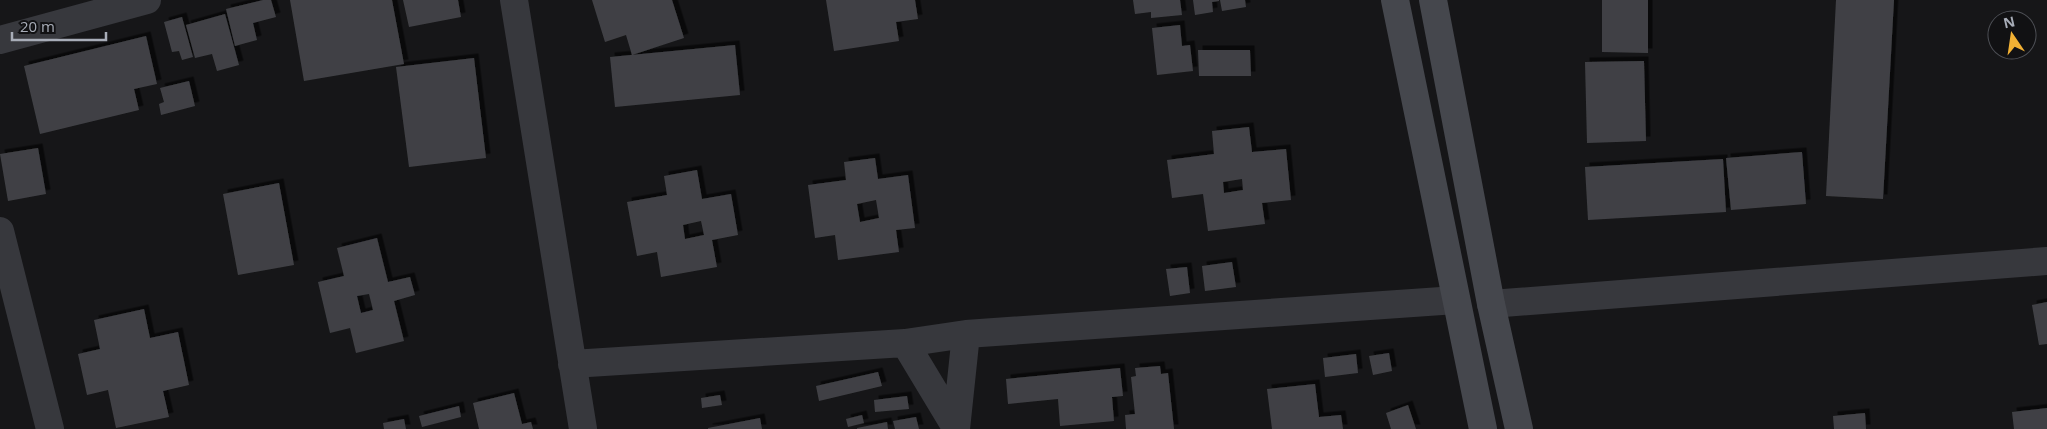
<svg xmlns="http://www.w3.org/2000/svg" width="2047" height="429" font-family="'Open Sans',sans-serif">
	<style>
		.building { fill: #404145; fill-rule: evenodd; filter: url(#shadow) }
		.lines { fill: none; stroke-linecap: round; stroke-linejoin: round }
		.street { stroke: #37383d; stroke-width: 28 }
		.secondary { stroke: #45474d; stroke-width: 28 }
	</style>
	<defs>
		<filter id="shadow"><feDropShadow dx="4.5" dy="-4.5" stdDeviation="0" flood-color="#0009"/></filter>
	</defs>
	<rect width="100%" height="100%" fill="#161618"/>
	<!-- building -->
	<path class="building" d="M263,0H271L276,17L253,23L257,40L235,46L226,9Z
		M290,0H392L404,64L304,81Z
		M403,0H458L461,17L409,27Z
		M592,0H672L684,38L632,55L626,35L605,42Z
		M826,0H915L918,19L896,22L899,41L834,51Z
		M1133,0H1180L1182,15L1151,18V12L1135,14Z
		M1193,0H1219V1L1212,2L1213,12L1195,15Z
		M1220,0H1245L1246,7L1222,11Z
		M1602,0H1648V53L1602,52Z
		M1836,0H1894L1883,199L1826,196Z
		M225,14L239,65L217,71L212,54L195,58L186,25Z
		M182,17L193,57L182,60L179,51L172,52L164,22Z
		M1180,25L1182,46L1190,45L1193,71L1157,75L1152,28Z
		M146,36L157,84L134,89L139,110L40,134L24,66Z
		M735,45L740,95L615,107L610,57Z
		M1198,50H1250L1251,76H1199Z
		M474,58L486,158L409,167L396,67Z
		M1644,61L1646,141L1587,143L1585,62Z
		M189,81L195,106L161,115L159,104L164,102L160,88Z
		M1249,127L1252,152L1286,149L1291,200L1262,203L1265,224L1208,231L1203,194L1172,198L1167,160L1214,154L1212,131ZM1242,179L1243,190L1224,193L1223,182Z
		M38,148L46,194L8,201L0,154Z
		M1802,152L1806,204L1731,210L1726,158Z
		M875,158L878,179L908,175L915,228L896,230L899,252L838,260L835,235L815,238L808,185L846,180L844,162ZM876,200L879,218L860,222L857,204Z
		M1723,159L1726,212L1588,220L1585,167Z
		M697,170L702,199L731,194L738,235L712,240L717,267L661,277L657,252L637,256L627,202L667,195L664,176ZM701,221L704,235L685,239L683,225Z
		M279,183L294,265L238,275L223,194Z
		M377,238L388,282L410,277L415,295L394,301L404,341L356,353L350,328L330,333L318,282L344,276L337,248ZM369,294L373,310L361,313L357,296Z
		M1232,262L1236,287L1205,291L1202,266Z
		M1187,267L1190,293L1170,296L1166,269Z
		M2047,302V344L2039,345L2032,305Z
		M144,309L150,338L178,332L189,385L163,391L169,417L116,428L108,390L87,395L78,354L100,349L94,320Z
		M1389,353L1392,371L1373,375L1369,356Z
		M1356,354L1358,373L1325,377L1323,358Z
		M1160,366L1161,374L1168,373L1174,429H1126L1125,415L1135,414L1131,377L1136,376L1135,368Z
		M1120,368L1123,396L1112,397L1114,421L1060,426L1058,399L1008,404L1006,379Z
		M878,372L882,386L819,401L816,386Z
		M1315,384L1319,417L1341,415L1343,429H1272L1267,389Z
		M514,393L522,424L531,422L533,429H479L473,403Z
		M720,395L722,405L702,408L701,398Z
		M907,396L909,409L875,412L874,400Z
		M1408,405L1416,429H1391L1386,413Z
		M459,406L461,417L422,427L419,416Z
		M2047,408V429H2014L2012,412Z
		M1865,413L1866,429H1834L1833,416Z
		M862,415L864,423L848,427L846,419Z
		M916,417L919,429H895L893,421Z
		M760,418L762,429H708V428Z
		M404,419L406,429H384L383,423Z
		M887,422L888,429H857V428Z"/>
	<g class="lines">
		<!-- street -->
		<path class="street" d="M514,0L583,429
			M0,40L147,0
			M0,231L50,429
			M1491,304L2047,261
			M905,343L955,426
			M572,364L905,343L966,334L1456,300
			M956,429L966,334"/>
		<!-- secondary -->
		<path class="secondary" d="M1395,0L1483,429
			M1433,0L1491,304L1519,429"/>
	</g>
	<!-- north arrow -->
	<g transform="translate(2012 35) rotate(347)"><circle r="24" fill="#111113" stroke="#4d4f55"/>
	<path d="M0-4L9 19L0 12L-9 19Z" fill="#f2b134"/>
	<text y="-8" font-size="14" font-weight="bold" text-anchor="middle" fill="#a8adb8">N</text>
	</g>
	<!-- scale -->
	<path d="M12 32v8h94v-8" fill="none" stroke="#a8adb8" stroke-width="2.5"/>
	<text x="20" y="32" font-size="15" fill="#a8adb8" stroke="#111113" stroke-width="4" paint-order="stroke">20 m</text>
</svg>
